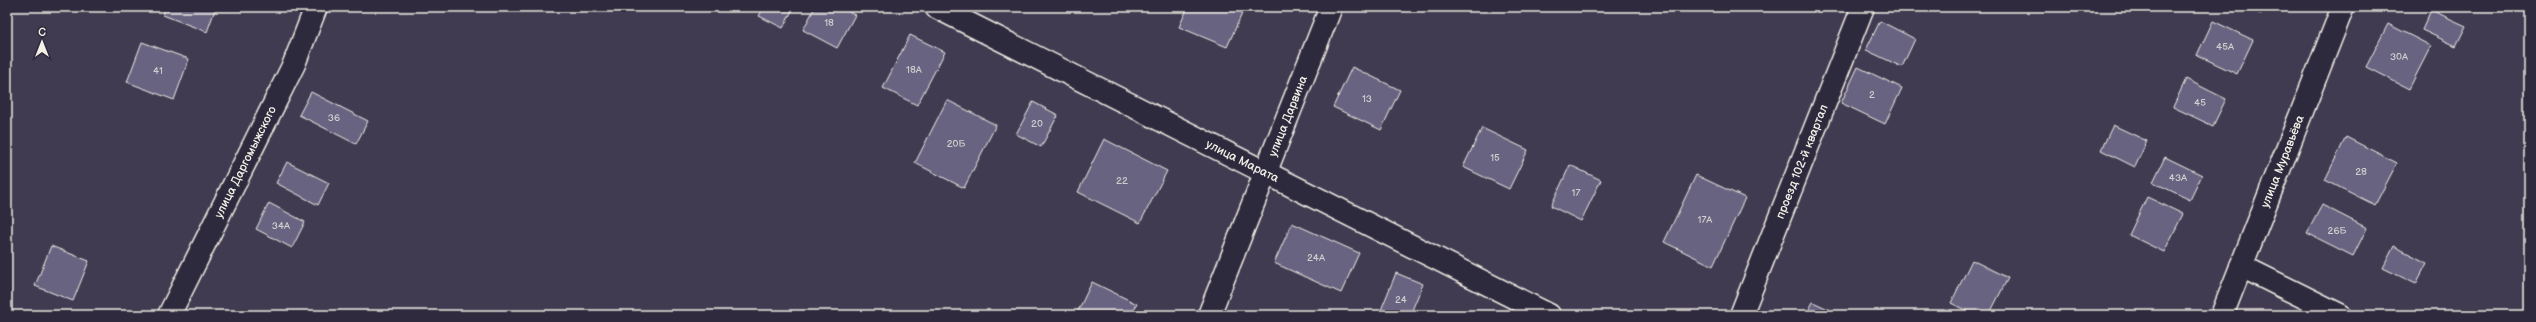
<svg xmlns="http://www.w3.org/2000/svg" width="2536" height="322" font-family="'Balsamiq Sans',sans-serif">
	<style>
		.building { fill: #686381; stroke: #f4f1e8 }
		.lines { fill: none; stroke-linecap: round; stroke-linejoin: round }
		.minor-casing { stroke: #f4f1e8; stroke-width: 25 }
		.minor { stroke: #2f2a3d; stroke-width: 22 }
		.labels { text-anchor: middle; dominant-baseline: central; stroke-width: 3.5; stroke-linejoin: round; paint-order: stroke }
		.number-label { font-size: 10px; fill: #d1cece }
		.street-label { font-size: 12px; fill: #f4f1e8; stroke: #2f2a3d }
	</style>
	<rect width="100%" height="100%" fill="#403b51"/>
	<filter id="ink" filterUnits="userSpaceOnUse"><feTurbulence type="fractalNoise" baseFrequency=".025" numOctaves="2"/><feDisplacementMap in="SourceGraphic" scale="8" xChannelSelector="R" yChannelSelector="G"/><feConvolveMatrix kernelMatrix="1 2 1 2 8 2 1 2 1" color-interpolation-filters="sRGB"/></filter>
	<g filter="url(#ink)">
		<!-- building -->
		<path class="building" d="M166,7H216L207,32L163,15Z
			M764,7H794L783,28L759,16Z
			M815,7H839L855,15L837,48L803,30Z
			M1188,7H1245L1227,47L1179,27Z
			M2245,7H2264L2261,14Z
			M2431,10L2466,26L2456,46L2422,30Z
			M1880,21L1915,39L1902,67L1866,50Z
			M2213,21L2253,40L2237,74L2197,55Z
			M2388,24L2431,46L2409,89L2366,67Z
			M910,35L945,52L917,105L883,88Z
			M142,42L189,59L174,100L127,82Z
			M1352,67L1400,90L1381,130L1333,107Z
			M1858,67L1902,88L1885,124L1841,103Z
			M2186,79L2226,99L2213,126L2173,107Z
			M311,92L368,121L356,144L299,115Z
			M947,100L996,125L964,188L915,163Z
			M1033,102L1058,115L1041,147L1016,134Z
			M2113,125L2147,141L2135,167L2101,150Z
			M1482,128L1528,150L1509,189L1463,167Z
			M2346,137L2397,163L2375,205L2325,180Z
			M1104,139L1167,171L1140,223L1078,192Z
			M2165,157L2202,175L2190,200L2153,182Z
			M287,162L329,183L318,205L276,183Z
			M1570,165L1601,180L1581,221L1551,206Z
			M1696,175L1745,198L1713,266L1664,242Z
			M2147,197L2183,214L2164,252L2129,235Z
			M269,203L305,222L292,248L256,229Z
			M2322,205L2367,228L2353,256L2307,233Z
			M1292,223L1359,253L1341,293L1274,263Z
			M51,246L89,261L73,301L35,286Z
			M2394,246L2427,263L2416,284L2383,268Z
			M1972,260L2008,278L1989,315H1975L1951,303Z
			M1396,273L1423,284L1410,315H1379Z
			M1092,282L1137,304L1131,315H1076Z
			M1813,302L1841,315H1806Z"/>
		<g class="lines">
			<defs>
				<g id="minor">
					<path id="s1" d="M936,7L1549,315"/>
					<path d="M2241,266L2340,315"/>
					<path id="s2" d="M169,315L294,64L316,7"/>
					<path id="s3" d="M1209,315L1331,7"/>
					<path id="s4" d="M1741,315L1863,7"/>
					<path id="s5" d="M2222,315L2343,7"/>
				</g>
			</defs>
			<!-- minor casing -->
			<use href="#minor" class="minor-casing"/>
			<!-- minor -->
			<use href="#minor" class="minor"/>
		</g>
	</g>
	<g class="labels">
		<!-- number labels -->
		<g class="number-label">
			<text x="829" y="23">18</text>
			<text x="2225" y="47">45А</text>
			<text x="2399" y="57">30А</text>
			<text x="914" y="70">18А</text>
			<text x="158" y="71">41</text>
			<text x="1872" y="95">2</text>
			<text x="1367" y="99">13</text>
			<text x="2200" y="103">45</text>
			<text x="334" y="118">36</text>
			<text x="1037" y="124">20</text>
			<text x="956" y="144">20Б</text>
			<text x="1495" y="158">15</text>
			<text x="2361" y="172">28</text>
			<text x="2178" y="178">43А</text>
			<text x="1122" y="181">22</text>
			<text x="1576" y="193">17</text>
			<text x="1705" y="220">17А</text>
			<text x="281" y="226">34А</text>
			<text x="2337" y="231">26Б</text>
			<text x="1316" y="258">24А</text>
			<text x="1401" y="300">24</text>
		</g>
		<!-- street labels -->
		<g class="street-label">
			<text stroke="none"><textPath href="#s3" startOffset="214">улица Дарвина</textPath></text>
			<text stroke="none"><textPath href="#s1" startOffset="343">улица Марата</textPath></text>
			<text stroke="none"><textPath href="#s4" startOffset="165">проезд 102-й квартал</textPath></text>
			<text stroke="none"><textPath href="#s5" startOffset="165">улица Муравьёва</textPath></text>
			<text stroke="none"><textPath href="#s2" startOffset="171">улица Даргомыжского</textPath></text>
		</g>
	</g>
	<!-- margin -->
	<rect width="2536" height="322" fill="none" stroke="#2f2a3d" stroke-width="24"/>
	<rect x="12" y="12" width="2512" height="298" fill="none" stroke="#f4f1e8" stroke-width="1.5" filter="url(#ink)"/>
	<!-- north arrow -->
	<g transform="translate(42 42)" stroke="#2f2a3d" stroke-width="3" paint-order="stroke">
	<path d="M0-3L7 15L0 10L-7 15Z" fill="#f4f1e8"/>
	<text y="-6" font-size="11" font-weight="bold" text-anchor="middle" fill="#f4f1e8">С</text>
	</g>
</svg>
